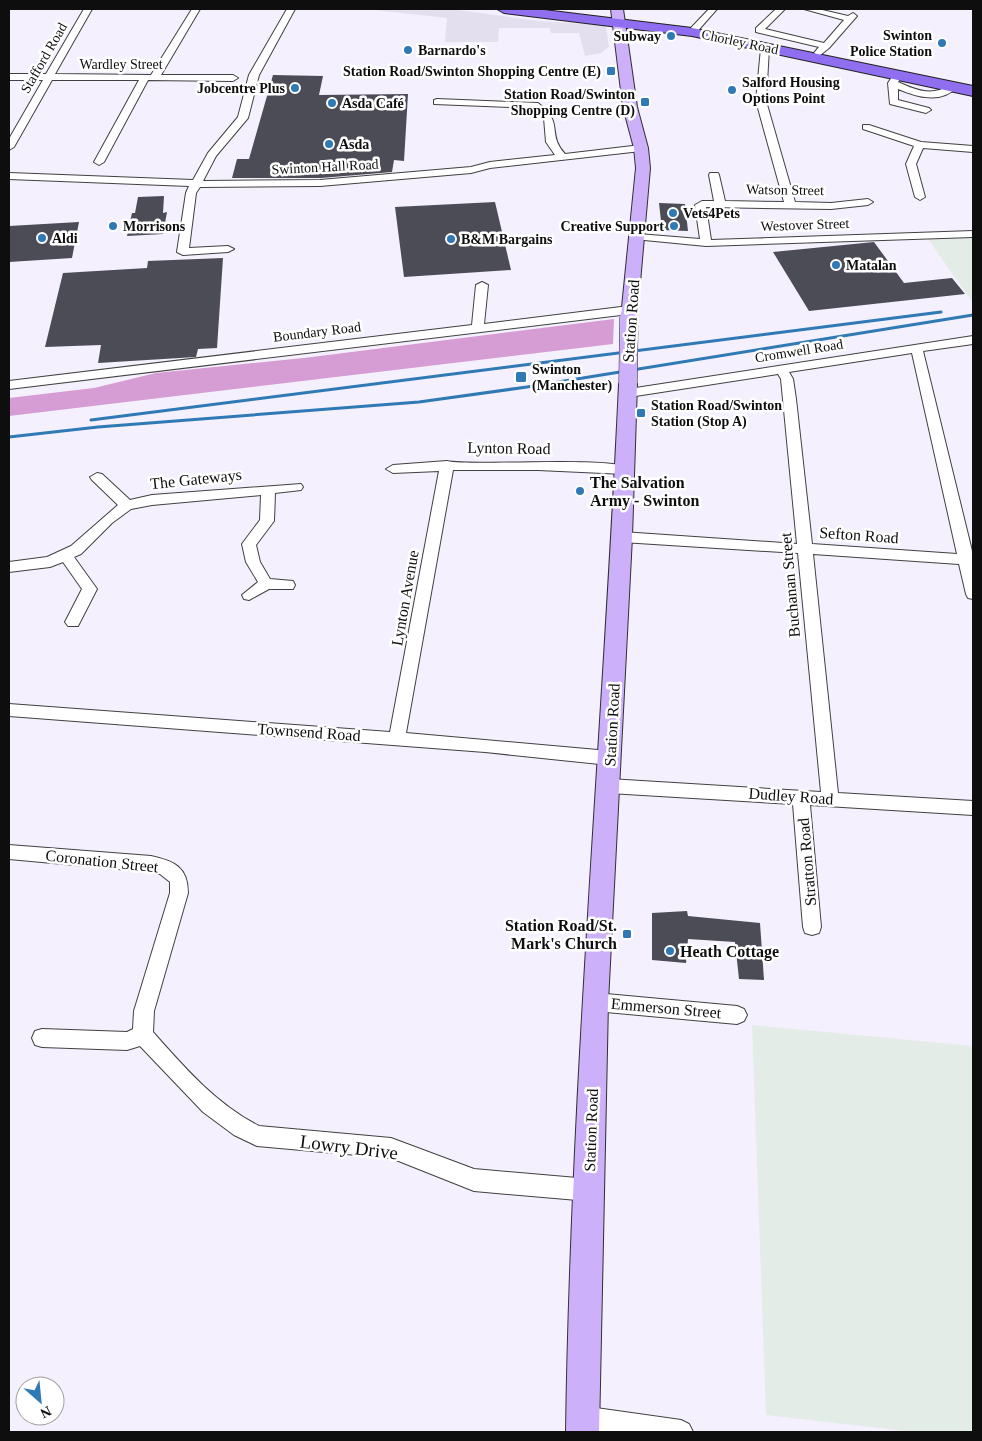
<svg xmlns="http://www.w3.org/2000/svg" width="982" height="1441" font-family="'Times New Roman',serif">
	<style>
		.industrial { fill: #e3ece7 }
		.forest { fill: #d69cd4 }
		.plaza { fill: #e3dfee }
		.building { fill: #4b4c56 }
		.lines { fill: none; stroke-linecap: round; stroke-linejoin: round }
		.minor-casing { stroke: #414141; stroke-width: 2 }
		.secondary-casing { stroke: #303030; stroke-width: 2 }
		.primary-casing { stroke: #1f1f1f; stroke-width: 2 }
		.minor { fill: #fff; fill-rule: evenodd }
		.secondary { fill: #ccb0fa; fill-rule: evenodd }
		.primary { fill: #8f6fef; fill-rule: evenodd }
		.rail { stroke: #2f79b5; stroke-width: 3 }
		.secondary-bridge-casing { stroke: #303030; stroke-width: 19; stroke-linecap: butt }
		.secondary-bridge { stroke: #ccb0fa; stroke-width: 18 }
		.poi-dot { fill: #2f79b5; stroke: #fff; stroke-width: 2 }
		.labels { text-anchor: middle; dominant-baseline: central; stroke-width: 5; stroke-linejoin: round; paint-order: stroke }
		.far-poi-label { font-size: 14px; font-weight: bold; fill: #0e0e0e; stroke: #fff; text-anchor: start }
		.far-street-label { font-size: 14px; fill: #0e0e0e; stroke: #fff }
		.street-label { font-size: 16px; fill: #0e0e0e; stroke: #fff }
		.poi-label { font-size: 16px; font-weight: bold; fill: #0e0e0e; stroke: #fff; text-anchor: start }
		.near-street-label { font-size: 19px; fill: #0e0e0e; stroke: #fff }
	</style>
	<rect width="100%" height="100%" fill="#f4f0fe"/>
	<!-- industrial -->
	<path class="industrial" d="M973,233V303L928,239Z
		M752,1025L973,1046V1432H914L766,1415Z"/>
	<!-- forest -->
	<path class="forest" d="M614,319L613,344L9,416V398L94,388L156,373L304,358Z"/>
	<!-- plaza -->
	<path class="plaza" d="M365,9H451L539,21L603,25L606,27L609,47L601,53L585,56L579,33H551L550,28H499L498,42H445L447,18Z"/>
	<!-- building -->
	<path class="building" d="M273,75L323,76L319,95L408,94L404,161L394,160L392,172L321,178H232L237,159H249Z
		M164,196L163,213L167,212L163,234L127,236L132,213H135L138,197Z
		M495,202L511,270L404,277L395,207Z
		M659,203L685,204L688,231L662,230Z
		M79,222L72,258L9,262V226Z
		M874,242L904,283L952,278L965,294L809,311L773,252Z
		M223,258L217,348L198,349L196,357L98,363L101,345L45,347L63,273L147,268L148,261Z
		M687,911L688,916L760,923L764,980L739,979L735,942L688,939L686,963L652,960V913Z"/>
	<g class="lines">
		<defs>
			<path id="minor" d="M84,9H92L55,74L151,75L192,9H200L161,75H233L238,78L233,81L148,80L104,162L99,165L94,162L139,80H52L14,147L9,150V139L43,80H9V74H46Z
				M287,9H295L259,75L248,118L216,156L203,181L320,180L471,167L490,162L555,155L546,142L544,118L533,108L434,104V100L437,99L538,103C565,123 546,133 565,154L641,145L646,148L641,151L490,168L471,173L320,186L200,187L196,193L189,248L228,246L234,249L228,252L183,255L177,252L186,193L189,186L9,179V173L193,180L208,153L238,117L249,75Z
				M709,9H717L695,34H689V30Z
				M776,9H785L765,29L824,43L844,20L804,9H818L848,16L853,13L857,16L829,48L819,56L814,53L819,47L756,32V28Z
				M765,45L769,48L766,101L795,202L831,203L868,199L873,202L868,205L831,209L706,207L711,240L973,231V237L706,246L634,239V235L638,234L700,239L695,205L702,201H714L709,175L710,173H718L719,175L725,201L784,202L756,101L761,48Z
				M897,73L902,76L898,82C915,90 933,97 949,85L957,87C941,104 917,97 898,89V100L929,108L931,110L926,113L890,104L888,83L894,74Z
				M863,125H869L921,142L973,146V152L923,148L916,164L925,197L920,200L915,197L906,164L914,146L863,129Z
				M482,282L488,285L484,324L629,306L635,310L629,314L9,389V381L472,325L476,285Z
				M973,336V344L923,351L973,555V599L968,598L966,594L959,564L813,554L838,793L973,801V815L810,805L821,927L819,933L812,935L805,933L803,927L793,804L609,793L603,791L601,786L603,781L609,779L821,792L798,553L622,542L615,537L622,532L797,544L781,379L778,374L629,397L623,393L629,389ZM912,353L957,554L812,544L796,399L793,379L789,372Z
				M447,461C473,467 621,455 632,470L625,474L538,470H453L406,733L609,751L615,753L617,758L615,763L609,765L485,752L9,716V704L390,732L439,471L393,473L386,469L393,465Z
				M97,473L102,474L130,500L152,495L301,484L303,487L301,490L275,493L274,521L256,545L260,562L270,579L293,581L295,585L293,589H269L249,600L244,599L242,595L258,582L246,562L242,544L260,520L261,495L152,505L131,509L112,523L81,554L74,557L97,589L78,626H68L65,622L82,589L63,562L50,567L9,572V562L47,557L71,546L118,505L92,480L90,477Z
				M9,845L151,856C174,861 188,867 188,893L154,1011L153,1032C184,1067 216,1104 259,1126L391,1138L474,1169L589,1179L597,1182L600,1190L597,1198L589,1201L474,1191L391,1158L257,1146L234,1135L203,1112L140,1046L127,1050L42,1047L35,1045L32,1038L35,1031L42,1029L127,1032L133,1029L134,1011L170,893V882L160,874L151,872L9,859Z
				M595,993L737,1006L744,1009L747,1015L744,1021L737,1024L595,1011L588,1008L585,1002L588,996Z
				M582,1406L681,1420L689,1424L693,1432C665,1434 598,1436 574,1426L570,1418L574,1410Z"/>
			<path id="secondary" d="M611,9H623L637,107L648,148L650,168L637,317L635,320H623L621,317L636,168L634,148L623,107Z
				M628,379L634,380L637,384L632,537L608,1002L599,1432H566C571,1082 603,733 619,384L622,380Z"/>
			<path id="primary" d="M497,9H536L692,28L973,86V96L692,36L504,13Z"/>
		</defs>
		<!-- minor casing -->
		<use href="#minor" class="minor-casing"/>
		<!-- secondary casing -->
		<use href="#secondary" class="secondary-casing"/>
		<!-- primary casing -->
		<use href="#primary" class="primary-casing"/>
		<!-- minor -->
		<use href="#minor" class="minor"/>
		<!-- secondary -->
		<use href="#secondary" class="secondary"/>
		<!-- primary -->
		<use href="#primary" class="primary"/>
		<!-- rail -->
		<path class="rail" d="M91,420L941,312
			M9,437L98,427L419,402L527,387L973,315"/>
		<defs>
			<path id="secondary-bridge" d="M628,384L629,317"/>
		</defs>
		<!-- secondary-bridge casing -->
		<use href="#secondary-bridge" class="secondary-bridge-casing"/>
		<!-- secondary-bridge -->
		<use href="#secondary-bridge" class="secondary-bridge"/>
	</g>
	<!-- markers -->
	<g class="poi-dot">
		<circle cx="671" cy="36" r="5"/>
		<circle cx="942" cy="43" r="5"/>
		<circle cx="408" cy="50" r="5"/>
		<rect x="606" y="66" width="10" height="10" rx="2.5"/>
		<circle cx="295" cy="88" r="5"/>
		<circle cx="732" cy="90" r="5"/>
		<rect x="640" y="97" width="10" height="10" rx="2.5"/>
		<circle cx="332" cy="103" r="5"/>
		<circle cx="329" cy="144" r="5"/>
		<circle cx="673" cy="213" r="5"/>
		<circle cx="113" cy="226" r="5"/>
		<circle cx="674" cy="226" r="5"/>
		<circle cx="42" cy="238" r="5"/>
		<circle cx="451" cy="239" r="5"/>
		<circle cx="836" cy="265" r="5"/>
		<rect x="515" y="371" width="12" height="12" rx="2.5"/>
		<rect x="636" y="408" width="10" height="10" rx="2.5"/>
		<circle cx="580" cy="491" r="5"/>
		<rect x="622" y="929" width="10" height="10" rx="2.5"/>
		<circle cx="670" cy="951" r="5"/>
	</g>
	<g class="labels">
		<!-- far-poi labels -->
		<g class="far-poi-label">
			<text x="932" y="35" text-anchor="end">Swinton<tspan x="932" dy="16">Police Station</tspan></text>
			<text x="661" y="36" text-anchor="end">Subway</text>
			<text x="418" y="50">Barnardo's</text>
			<text x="601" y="71" text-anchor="end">Station Road/Swinton Shopping Centre (E)</text>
			<text x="742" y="82">Salford Housing<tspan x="742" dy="16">Options Point</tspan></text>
			<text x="285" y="88" text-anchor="end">Jobcentre Plus</text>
			<text x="635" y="94" text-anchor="end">Station Road/Swinton<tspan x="635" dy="16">Shopping Centre (D)</tspan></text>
			<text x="342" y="103">Asda Café</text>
			<text x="339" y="144">Asda</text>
			<text x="683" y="213">Vets4Pets</text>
			<text x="123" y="226">Morrisons</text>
			<text x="664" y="226" text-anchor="end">Creative Support</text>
			<text x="52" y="238">Aldi</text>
			<text x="461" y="239">B&amp;M Bargains</text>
			<text x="846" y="265">Matalan</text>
			<text x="532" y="369">Swinton<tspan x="532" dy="16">(Manchester)</tspan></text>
			<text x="651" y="405">Station Road/Swinton<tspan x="651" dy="16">Station (Stop A)</tspan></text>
		</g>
		<!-- far-street labels -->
		<g class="far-street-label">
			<text transform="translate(740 42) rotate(12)">Chorley Road</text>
			<text transform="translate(44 58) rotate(-60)">Stafford Road</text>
			<text x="121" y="64">Wardley Street</text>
			<text transform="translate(325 167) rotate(-3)">Swinton Hall Road</text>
			<text transform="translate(785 190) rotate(1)">Watson Street</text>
			<text transform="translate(805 225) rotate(-2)">Westover Street</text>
			<text transform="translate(317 332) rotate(-7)">Boundary Road</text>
			<text transform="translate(799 351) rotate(-9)">Cromwell Road</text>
		</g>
		<!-- street labels -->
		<g class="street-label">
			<text transform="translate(631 321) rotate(-86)">Station Road</text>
			<text transform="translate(509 448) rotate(1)">Lynton Road</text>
			<text transform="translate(196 479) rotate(-6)">The Gateways</text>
			<text transform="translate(859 535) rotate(4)">Sefton Road</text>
			<text transform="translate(790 585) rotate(-95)">Buchanan Street</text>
			<text transform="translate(405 598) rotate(-80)">Lynton Avenue</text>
			<text transform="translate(612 725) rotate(-87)">Station Road</text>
			<text transform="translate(309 732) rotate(4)">Townsend Road</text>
			<text transform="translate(791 796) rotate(4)">Dudley Road</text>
			<text transform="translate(102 861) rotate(6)">Coronation Street</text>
			<text transform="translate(807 862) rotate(-95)">Stratton Road</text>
			<text transform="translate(666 1008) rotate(5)">Emmerson Street</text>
			<text transform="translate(591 1130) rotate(-88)">Station Road</text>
		</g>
		<!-- poi labels -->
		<g class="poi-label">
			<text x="590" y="482">The Salvation<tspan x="590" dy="18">Army - Swinton</tspan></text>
			<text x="617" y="925" text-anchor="end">Station Road/St.<tspan x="617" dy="18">Mark's Church</tspan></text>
			<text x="680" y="951">Heath Cottage</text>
		</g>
		<!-- near-street labels -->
		<g class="near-street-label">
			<text transform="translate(349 1147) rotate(7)">Lowry Drive</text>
		</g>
	</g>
	<!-- border -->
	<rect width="982" height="1441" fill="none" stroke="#0e0e0e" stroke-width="20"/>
	<!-- north arrow -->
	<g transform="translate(40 1401) rotate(153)"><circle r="24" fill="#ffffff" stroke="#9f9f9f"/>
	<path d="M0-4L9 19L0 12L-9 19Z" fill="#2f79b5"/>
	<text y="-8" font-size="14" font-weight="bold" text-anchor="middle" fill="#0e0e0e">N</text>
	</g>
</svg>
